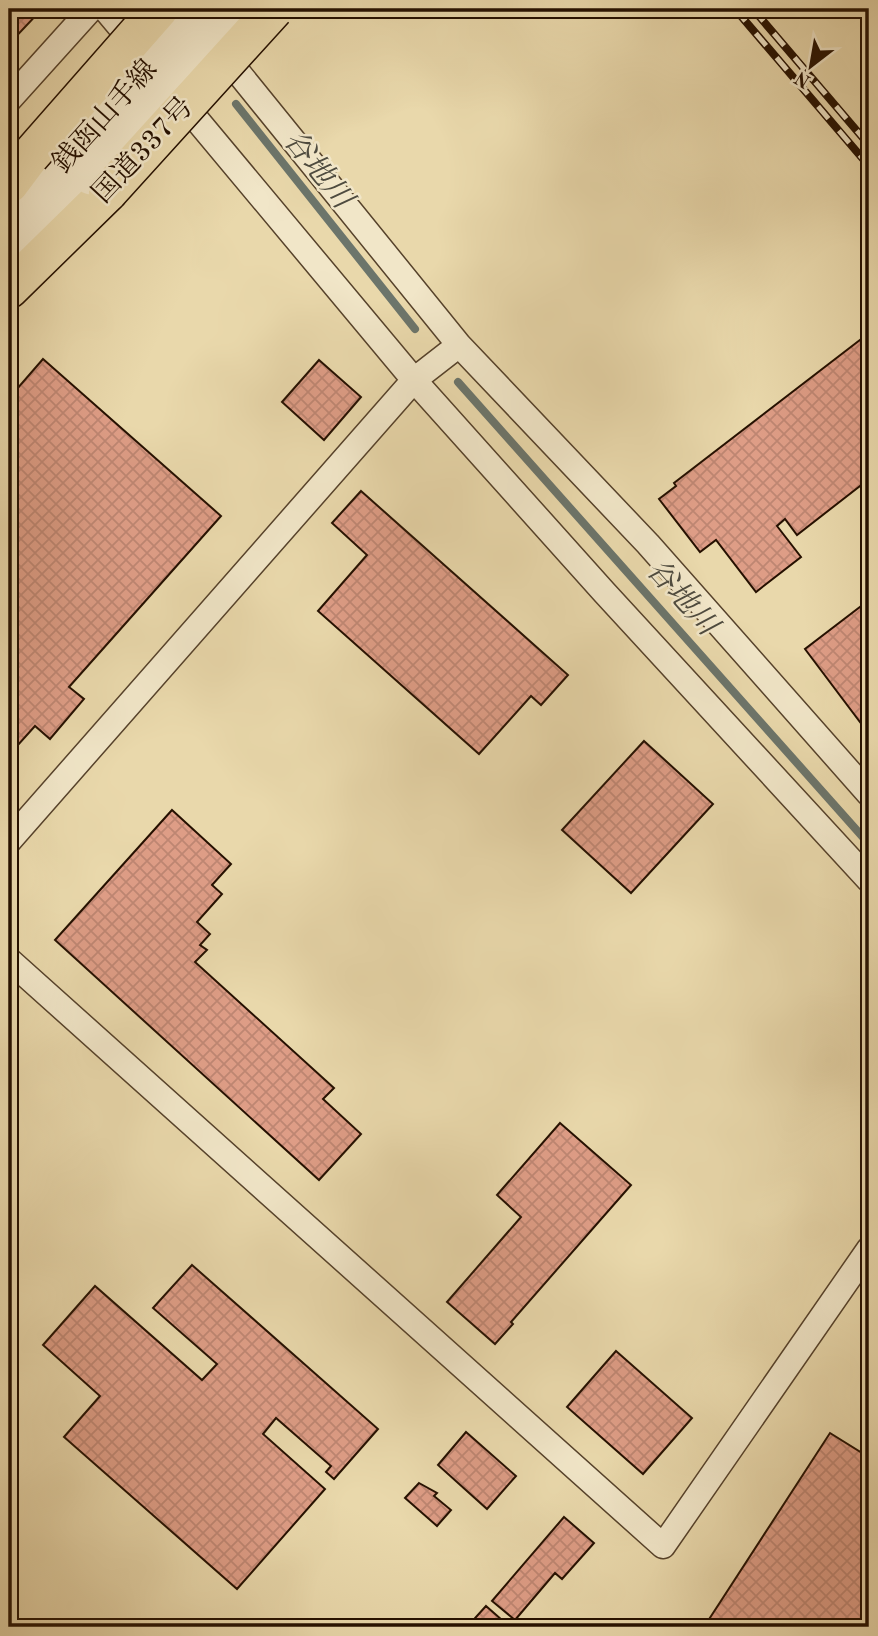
<svg xmlns="http://www.w3.org/2000/svg" width="878" height="1636" font-family="'Old Standard TT','Noto Serif JP',serif">
	<style>
		.lines { fill: none; stroke-linecap: round; stroke-linejoin: round }
		.stream { stroke: #6c756b; stroke-width: 8 }
		.building { fill: url(#building-cross-hatch); stroke: #251000; stroke-width: 2 }
		.street-casing { stroke: #56422b; stroke-width: 27 }
		.secondary-casing { stroke: #251000; stroke-width: 38 }
		.highway-casing { stroke: #251000; stroke-width: 41 }
		.street { stroke: #f1e6c8; stroke-width: 24 }
		.secondary { stroke: #f1e6c8; stroke-width: 35 }
		.highway { stroke: #e9d8ab; stroke-width: 38 }
		.rail-casing { stroke: #251000; stroke-width: 8 }
		.rail { stroke: #f1e6c8; stroke-width: 5; stroke-dasharray: 16; stroke-linecap: butt }
		.secondary-bridge-casing { stroke: #251000; stroke-width: 38; stroke-linecap: butt }
		.highway-bridge-casing { stroke: #251000; stroke-width: 41; stroke-linecap: butt }
		.secondary-bridge { stroke: #f1e6c8; stroke-width: 35 }
		.highway-bridge { stroke: #e9d8ab; stroke-width: 38 }
		.labels { text-anchor: middle; dominant-baseline: central; stroke-width: 5; stroke-linejoin: round; paint-order: stroke }
		.street-label { font-size: 28px; fill: #251000; stroke: #f1e6c8 }
		.water-label { font-size: 30px; font-style: italic; fill: #4e4b3f; stroke: #f1e6c8 }
	</style>
	<defs>
		<pattern id="building-cross-hatch" width="8" height="8" patternUnits="userSpaceOnUse" patternTransform="scale(1.75)"><rect width="8" height="8" fill="#de9d86"/><path d="M0 0l8 8M0 8l8-8" fill="none" stroke="#be8672"/></pattern>
	</defs>
	<rect width="100%" height="100%" fill="#e9d8ab"/>
	<filter id="stains"><feTurbulence type="fractalNoise" baseFrequency=".00286" numOctaves="4"/><feColorMatrix values="0 0 0 0 .2 0 0 0 0 .09 0 0 0 0 .02 0 0 0 .5 -.17"/></filter>
	<radialGradient id="worn" r=".72"><stop offset=".6" stop-color="#630" stop-opacity="0"/><stop offset="1" stop-color="#630" stop-opacity=".3"/></radialGradient>
	<g class="lines">
		<!-- stream -->
		<path class="stream" d="M236,104L415,329
			M458,382L869,844"/>
	</g>
	<!-- building -->
	<path class="building" d="M9,9H42L9,44Z
		M869,333V479L797,535L785,519L777,526L801,557L756,592L716,540L700,552L659,499L676,486L674,483Z
		M43,359L221,516L69,687L84,699L50,739L35,726L9,755V398Z
		M319,360L361,397L324,440L282,402Z
		M361,491L568,675L541,705L531,696L479,754L318,611L367,555L332,523Z
		M869,600V734L805,649Z
		M644,741L713,804L631,893L562,830Z
		M172,810L231,864L212,885L222,894L197,922L210,934L200,945L207,950L195,962L334,1088L323,1099L361,1134L319,1180L55,940Z
		M560,1123L631,1185L511,1322L513,1324L495,1344L447,1302L521,1217L497,1195Z
		M192,1265L378,1429L334,1479L326,1472L331,1466L276,1418L263,1434L325,1489L237,1589L64,1437L100,1396L43,1345L95,1286L202,1380L217,1364L153,1308Z
		M616,1351L692,1418L643,1474L567,1407Z
		M466,1432L516,1476L487,1509L438,1465Z
		M830,1433L867,1456L869,1452V1627H704Z
		M419,1483L437,1493L434,1496L451,1510L437,1526L405,1498Z
		M564,1517L594,1543L562,1579L555,1573L515,1620L492,1601Z
		M486,1606L510,1627H467Z"/>
	<g class="lines">
		<defs>
			<path id="street" d="M105,9L141,52
				M220,50L459,345L648,544L869,794
				M177,96L414,380L604,592L869,880
				M9,100L91,9
				M9,841L414,380L459,345
				M9,960L663,1546L869,1249"/>
			<path id="secondary" d="M9,224L73,156
				M28,248L91,177"/>
			<path id="highway" d="M9,184L30,156
				M9,289L108,192"/>
		</defs>
		<!-- street casing -->
		<use href="#street" class="street-casing"/>
		<!-- secondary casing -->
		<use href="#secondary" class="secondary-casing"/>
		<!-- highway casing -->
		<use href="#highway" class="highway-casing"/>
		<!-- street -->
		<use href="#street" class="street"/>
		<!-- secondary -->
		<use href="#secondary" class="secondary"/>
		<!-- highway -->
		<use href="#highway" class="highway"/>
		<defs>
			<path id="rail" d="M735,9L869,166
				M753,9L869,145"/>
		</defs>
		<!-- rail casing -->
		<use href="#rail" class="rail-casing"/>
		<!-- rail -->
		<use href="#rail" class="rail"/>
		<defs>
			<path id="secondary-bridge" d="M73,156L202,9
				M91,177L237,9"/>
			<path id="highway-bridge" d="M30,156L159,9
				M108,192L274,9"/>
		</defs>
		<!-- secondary-bridge casing -->
		<use href="#secondary-bridge" class="secondary-bridge-casing"/>
		<!-- highway-bridge casing -->
		<use href="#highway-bridge" class="highway-bridge-casing"/>
		<!-- secondary-bridge -->
		<use href="#secondary-bridge" class="secondary-bridge"/>
		<!-- highway-bridge -->
		<use href="#highway-bridge" class="highway-bridge"/>
	</g>
	<g class="labels">
		<!-- street labels -->
		<g class="street-label">
			<text transform="translate(106 117) rotate(-48)">銭函山手線</text>
			<text transform="translate(144 151) rotate(-47)">国道337号</text>
		</g>
		<!-- water labels -->
		<g class="water-label">
			<text transform="translate(317 170) rotate(51)">谷地川</text>
			<text transform="translate(681 598) rotate(48)">谷地川</text>
		</g>
	</g>
	<!-- margin -->
	<rect width="878" height="1636" fill="none" stroke="#e9d8ab" stroke-width="35"/>
	<rect x="10" y="10" width="857" height="1615" fill="none" stroke="#251000" stroke-width="3.5"/>
	<rect x="18" y="18" width="843" height="1601" fill="none" stroke="#251000" stroke-width="2"/>
	<!-- north arrow -->
	<g transform="translate(811 66) rotate(211)" stroke="#f1e6c8" stroke-width="5" paint-order="stroke">
	<path d="M0-5L12 26L0 18L-12 26Z" fill="#251000"/>
	<text y="-10" font-size="19" font-weight="bold" text-anchor="middle" fill="#251000">N</text>
	</g>
	<rect width="100%" height="100%" filter="url(#stains)"/>
	<rect width="100%" height="100%" fill="url(#worn)"/>
</svg>
